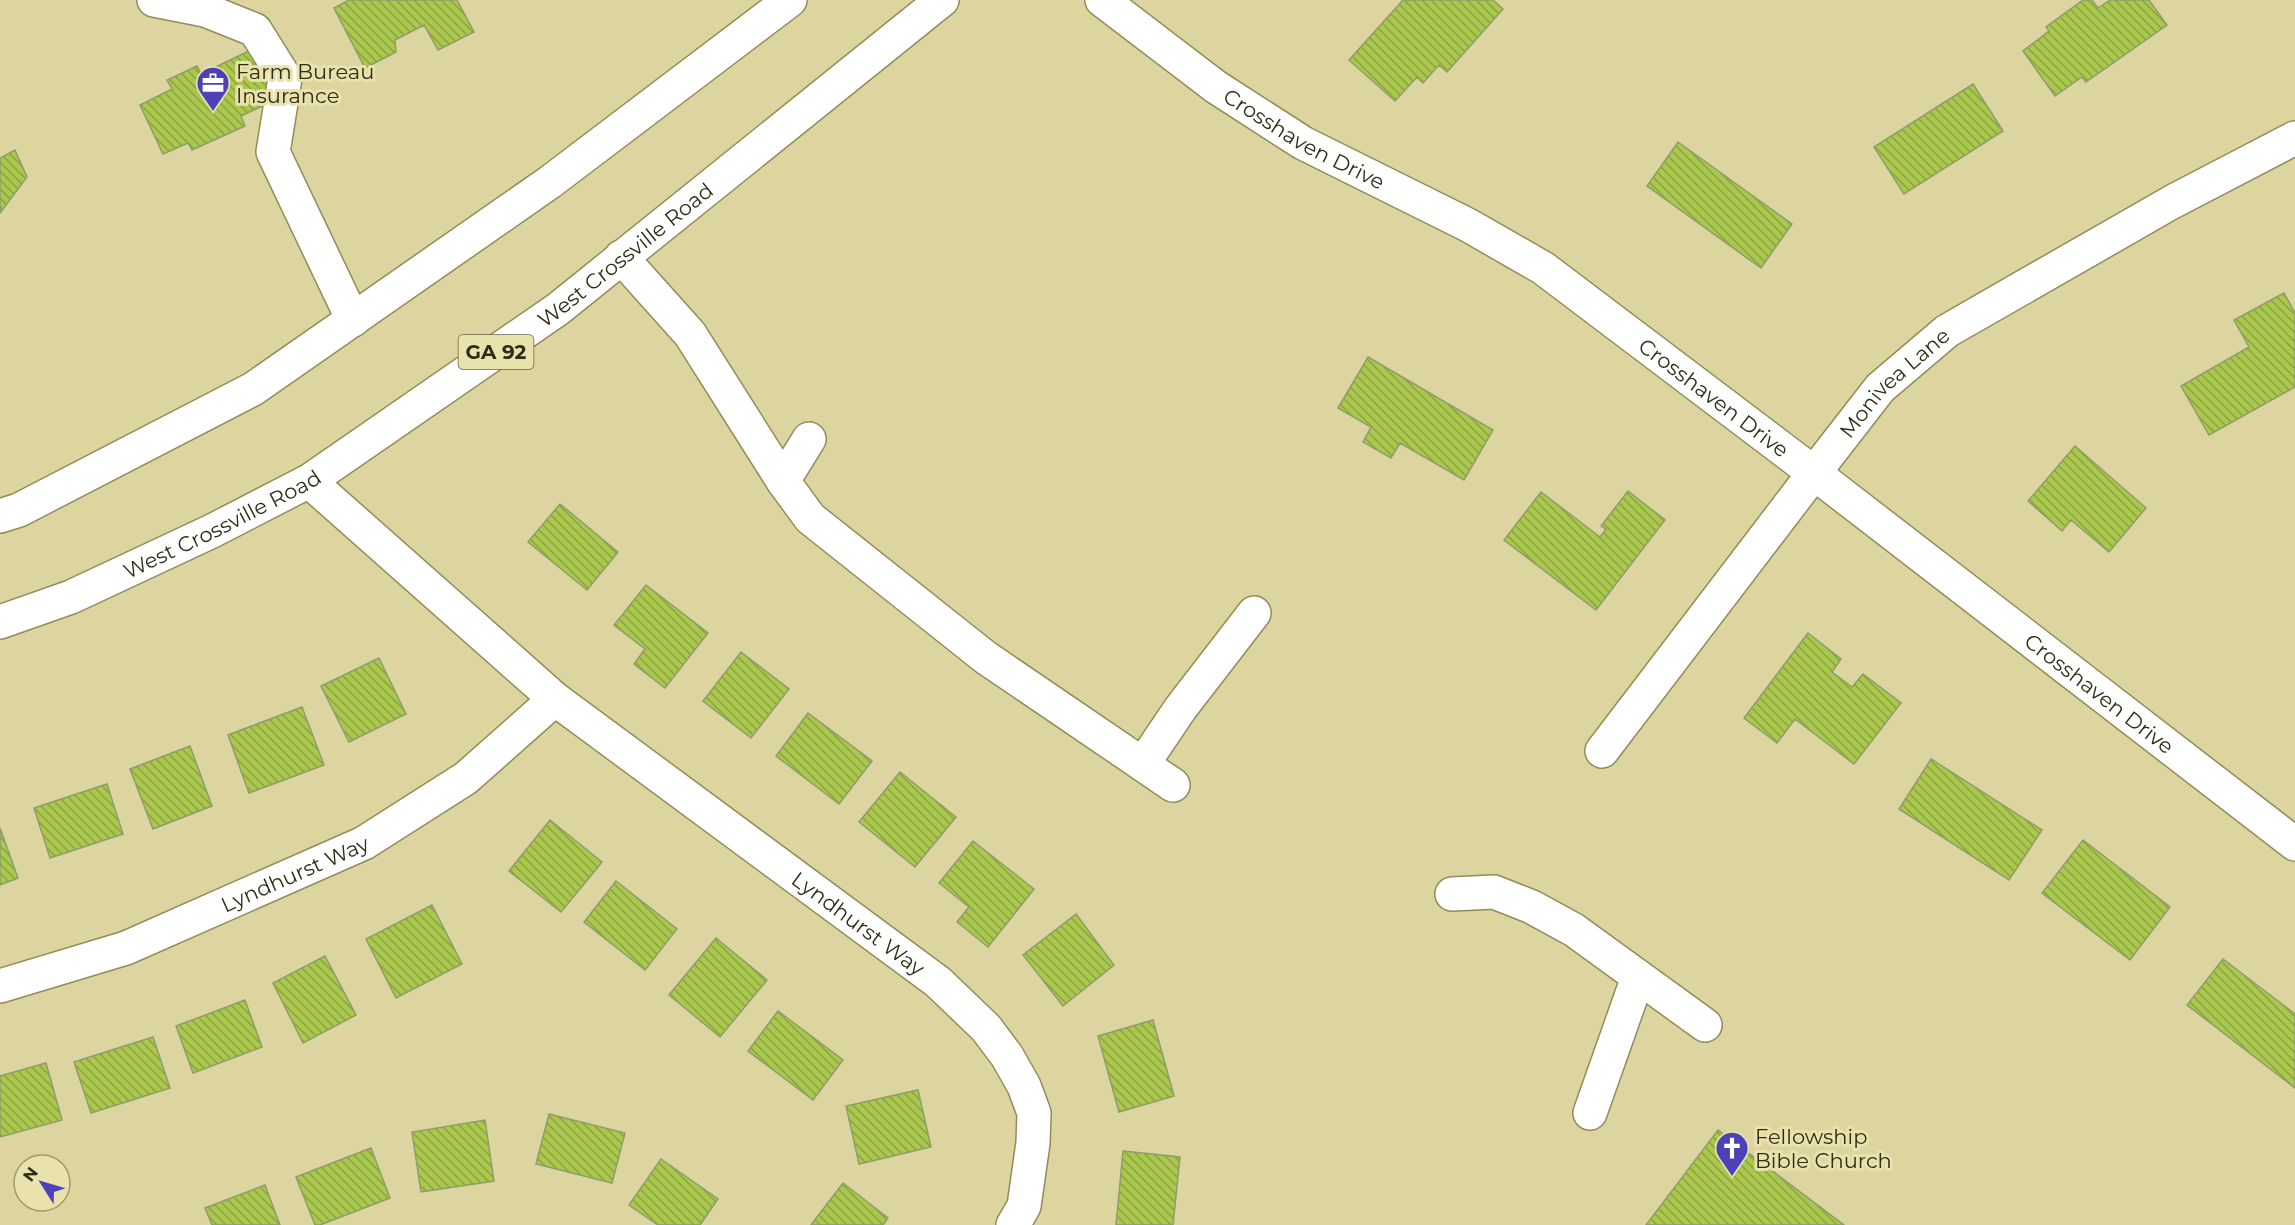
<svg xmlns="http://www.w3.org/2000/svg" width="2295" height="1225" font-family="Montserrat,sans-serif">
	<style>
		.building { fill: url(#building-back-hatch); stroke: #8e9d6b; stroke-width: 1.5 }
		.lines { fill: none; stroke-linecap: round; stroke-linejoin: round }
		.minor-casing { stroke: #938c58; stroke-width: 36 }
		.major-casing { stroke: #938c58; stroke-width: 36 }
		.minor { stroke: #fff; stroke-width: 33 }
		.major { stroke: #fff; stroke-width: 33 }
		.labels { text-anchor: middle; dominant-baseline: central; stroke-width: 6; stroke-linejoin: round; paint-order: stroke }
		.shield { fill: #e9e2ac; stroke: #686344; stroke-width: 1.5 }
		.shield-label { font-size: 20px; font-weight: bold; fill: #302d17 }
		.poi-label { font-size: 21px; fill: #302d17; stroke: #e9e2ac; text-anchor: start }
		.street-label { font-size: 21px; fill: #302d17; stroke: #e9e2ac }
	</style>
	<defs>
		<pattern id="building-back-hatch" width="6" height="6" patternUnits="userSpaceOnUse" patternTransform="scale(1.5)"><rect width="6" height="6" fill="#aac84d"/><path d="M-1 5l2 2M0 0l6 6M5-1l2 2" fill="none" stroke="#8ba33f"/></pattern>
	</defs>
	<rect width="100%" height="100%" fill="#dcd59f"/>
	<!-- building -->
	<path class="building" d="M349,0H457L474,32L438,50L424,25L395,40L396,52L365,68L334,8Z
		M1403,0H1493L1503,9L1447,72L1439,65L1423,83L1417,77L1395,101L1349,60Z
		M2083,0H2092L2098,8L2110,0H2149L2167,25L2086,82L2082,77L2055,96L2023,51L2049,31L2046,27Z
		M251,50L275,100L241,116L245,126L192,150L188,143L163,154L140,105L172,89L167,80L197,66L201,74Z
		M1973,84L2003,131L1904,194L1874,147Z
		M1678,142L1792,224L1761,268L1647,186Z
		M15,150L27,177L0,213V158Z
		M2284,293L2295,313V387L2209,435L2181,386L2249,347L2234,320Z
		M1368,357L1493,430L1464,480L1400,443L1391,458L1363,442L1371,427L1338,408Z
		M2075,446L2146,508L2109,552L2071,520L2062,531L2028,501Z
		M1628,491L1665,520L1596,610L1504,540L1541,492L1600,537L1606,529L1601,526Z
		M560,504L618,552L587,590L528,542Z
		M646,585L708,633L665,688L634,664L645,649L614,625Z
		M1808,633L1841,659L1832,672L1852,687L1863,674L1901,703L1854,764L1795,719L1777,743L1744,718Z
		M741,652L789,689L751,738L703,701Z
		M379,658L406,714L349,742L321,686Z
		M302,707L324,765L249,793L228,735Z
		M808,713L872,761L839,804L776,756Z
		M190,746L212,806L153,829L130,769Z
		M1931,759L2042,830L2009,880L1899,809Z
		M900,772L956,817L915,867L859,822Z
		M107,784L123,834L50,858L34,808Z
		M550,820L602,862L561,912L509,871Z
		M0,828L18,878L0,885Z
		M2083,840L2170,907L2130,960L2042,893Z
		M973,841L1034,889L988,947L957,922L969,907L939,883Z
		M616,881L677,929L645,970L584,922Z
		M432,905L462,964L396,998L366,939Z
		M1076,914L1114,965L1063,1006L1023,955Z
		M716,938L767,980L720,1037L669,995Z
		M325,956L356,1015L303,1043L273,983Z
		M2223,959L2295,1014V1088L2187,1005Z
		M245,1000L262,1047L193,1073L176,1026Z
		M778,1011L843,1060L813,1100L748,1051Z
		M1153,1020L1174,1096L1119,1112L1098,1036Z
		M153,1037L170,1088L91,1113L74,1062Z
		M46,1063L62,1120L0,1137V1076Z
		M918,1090L931,1147L859,1164L846,1106Z
		M549,1114L625,1133L612,1183L536,1164Z
		M485,1120L494,1181L421,1192L412,1132Z
		M1718,1130L1844,1225H1646Z
		M371,1148L390,1198L320,1225H315L296,1177Z
		M1123,1151L1180,1157L1173,1225H1116Z
		M661,1159L718,1199L700,1225H658L629,1205Z
		M843,1183L888,1218L883,1225H811Z
		M265,1185L280,1225H212L205,1208Z"/>
	<g class="lines">
		<defs>
			<g id="minor">
				<path d="M154,0L205,10L255,30L285,78L273,152L353,320"/>
				<path id="s1" d="M1102,0L1216,87L1303,143L1468,225L1543,268L1814,473L2295,844"/>
				<path d="M621,257L690,334L783,481L810,518L985,657L1173,785"/>
				<path id="s2" d="M309,481L555,699L938,982L986,1028L1007,1056L1024,1086L1034,1113L1033,1143L1024,1206L1013,1225"/>
				<path d="M783,481L809,439"/>
				<path id="s3" d="M1602,751L1814,473L1880,388L1947,331L2172,202L2295,138"/>
				<path d="M1143,764L1180,709L1254,613"/>
				<path d="M1452,894L1494,892L1532,907L1574,930L1705,1025"/>
				<path id="s4" d="M0,986L126,948L364,843L466,778L555,699"/>
				<path d="M1590,1113L1638,977"/>
			</g>
			<g id="major">
				<path d="M0,516L19,510L253,389L550,182L790,0"/>
				<path id="s5" d="M0,622L71,597L212,531L309,481L558,309L942,0"/>
			</g>
		</defs>
		<!-- minor casing -->
		<use href="#minor" class="minor-casing"/>
		<!-- major casing -->
		<use href="#major" class="major-casing"/>
		<!-- minor -->
		<use href="#minor" class="minor"/>
		<!-- major -->
		<use href="#major" class="major"/>
	</g>
	<!-- icons -->
	<defs>
		<symbol id="office-pin" viewBox="-11 -11 22 30"><path d="M0 17L-7.5 6A9.5 9.5 0 1 1 7.5 6Z" fill="#4e41b8" stroke="#e9e2ac"/><path d="M-6-3h4V-5.5h4V-3h4V5H-6ZM-1-4.5V-3h2v-1.5ZM-6 0V1H6V0Z" fill="#fff"/></symbol>
		<symbol id="church-pin" viewBox="-11 -11 22 30"><path d="M0 17L-7.5 6A9.5 9.5 0 1 1 7.5 6Z" fill="#4e41b8" stroke="#e9e2ac"/><path d="M-1.2-6h2.4v3.5h3.3v2.4h-3.3V6h-2.4V-.1h-3.3v-2.4h3.3Z" fill="#fff"/></symbol>
	</defs>
	<g fill-rule="evenodd">
		<use href="#office-pin" x="194" y="64" width="38" height="52"/>
		<use href="#church-pin" x="1713" y="1129" width="38" height="52"/>
	</g>
	<g class="labels">
		<!-- shield labels -->
		<rect class="shield" x="458.5" y="335" width="75" height="34" rx="4.5"/>
		<g class="shield-label">
			<text x="496" y="352">GA 92</text>
		</g>
		<!-- poi labels -->
		<g class="poi-label">
			<text x="236" y="71">Farm Bureau<tspan x="236" dy="24">Insurance</tspan></text>
			<text x="1755" y="1136">Fellowship<tspan x="1755" dy="24">Bible Church</tspan></text>
		</g>
		<!-- street labels -->
		<g class="street-label">
			<text stroke="none"><textPath href="#s1" startOffset="246">Crosshaven Drive</textPath></text>
			<text stroke="none"><textPath href="#s5" startOffset="729">West Crossville Road</textPath></text>
			<text stroke="none"><textPath href="#s3" startOffset="471">Monivea Lane</textPath></text>
			<text stroke="none"><textPath href="#s1" startOffset="732">Crosshaven Drive</textPath></text>
			<text stroke="none"><textPath href="#s5" startOffset="243">West Crossville Road</textPath></text>
			<text stroke="none"><textPath href="#s1" startOffset="1218">Crosshaven Drive</textPath></text>
			<text stroke="none"><textPath href="#s4" startOffset="316">Lyndhurst Way</textPath></text>
			<text stroke="none"><textPath href="#s2" startOffset="706">Lyndhurst Way</textPath></text>
		</g>
	</g>
	<!-- north arrow -->
	<g transform="translate(42 1183) rotate(307)"><circle r="28" fill="#e9e2ac" stroke="#9f9a70" stroke-width="1.5"/>
	<path d="M0-4.5L10 22L0 15L-10 22Z" fill="#4e41b8"/>
	<text y="-9" font-size="16" font-weight="bold" text-anchor="middle" fill="#302d17">N</text>
	</g>
</svg>
